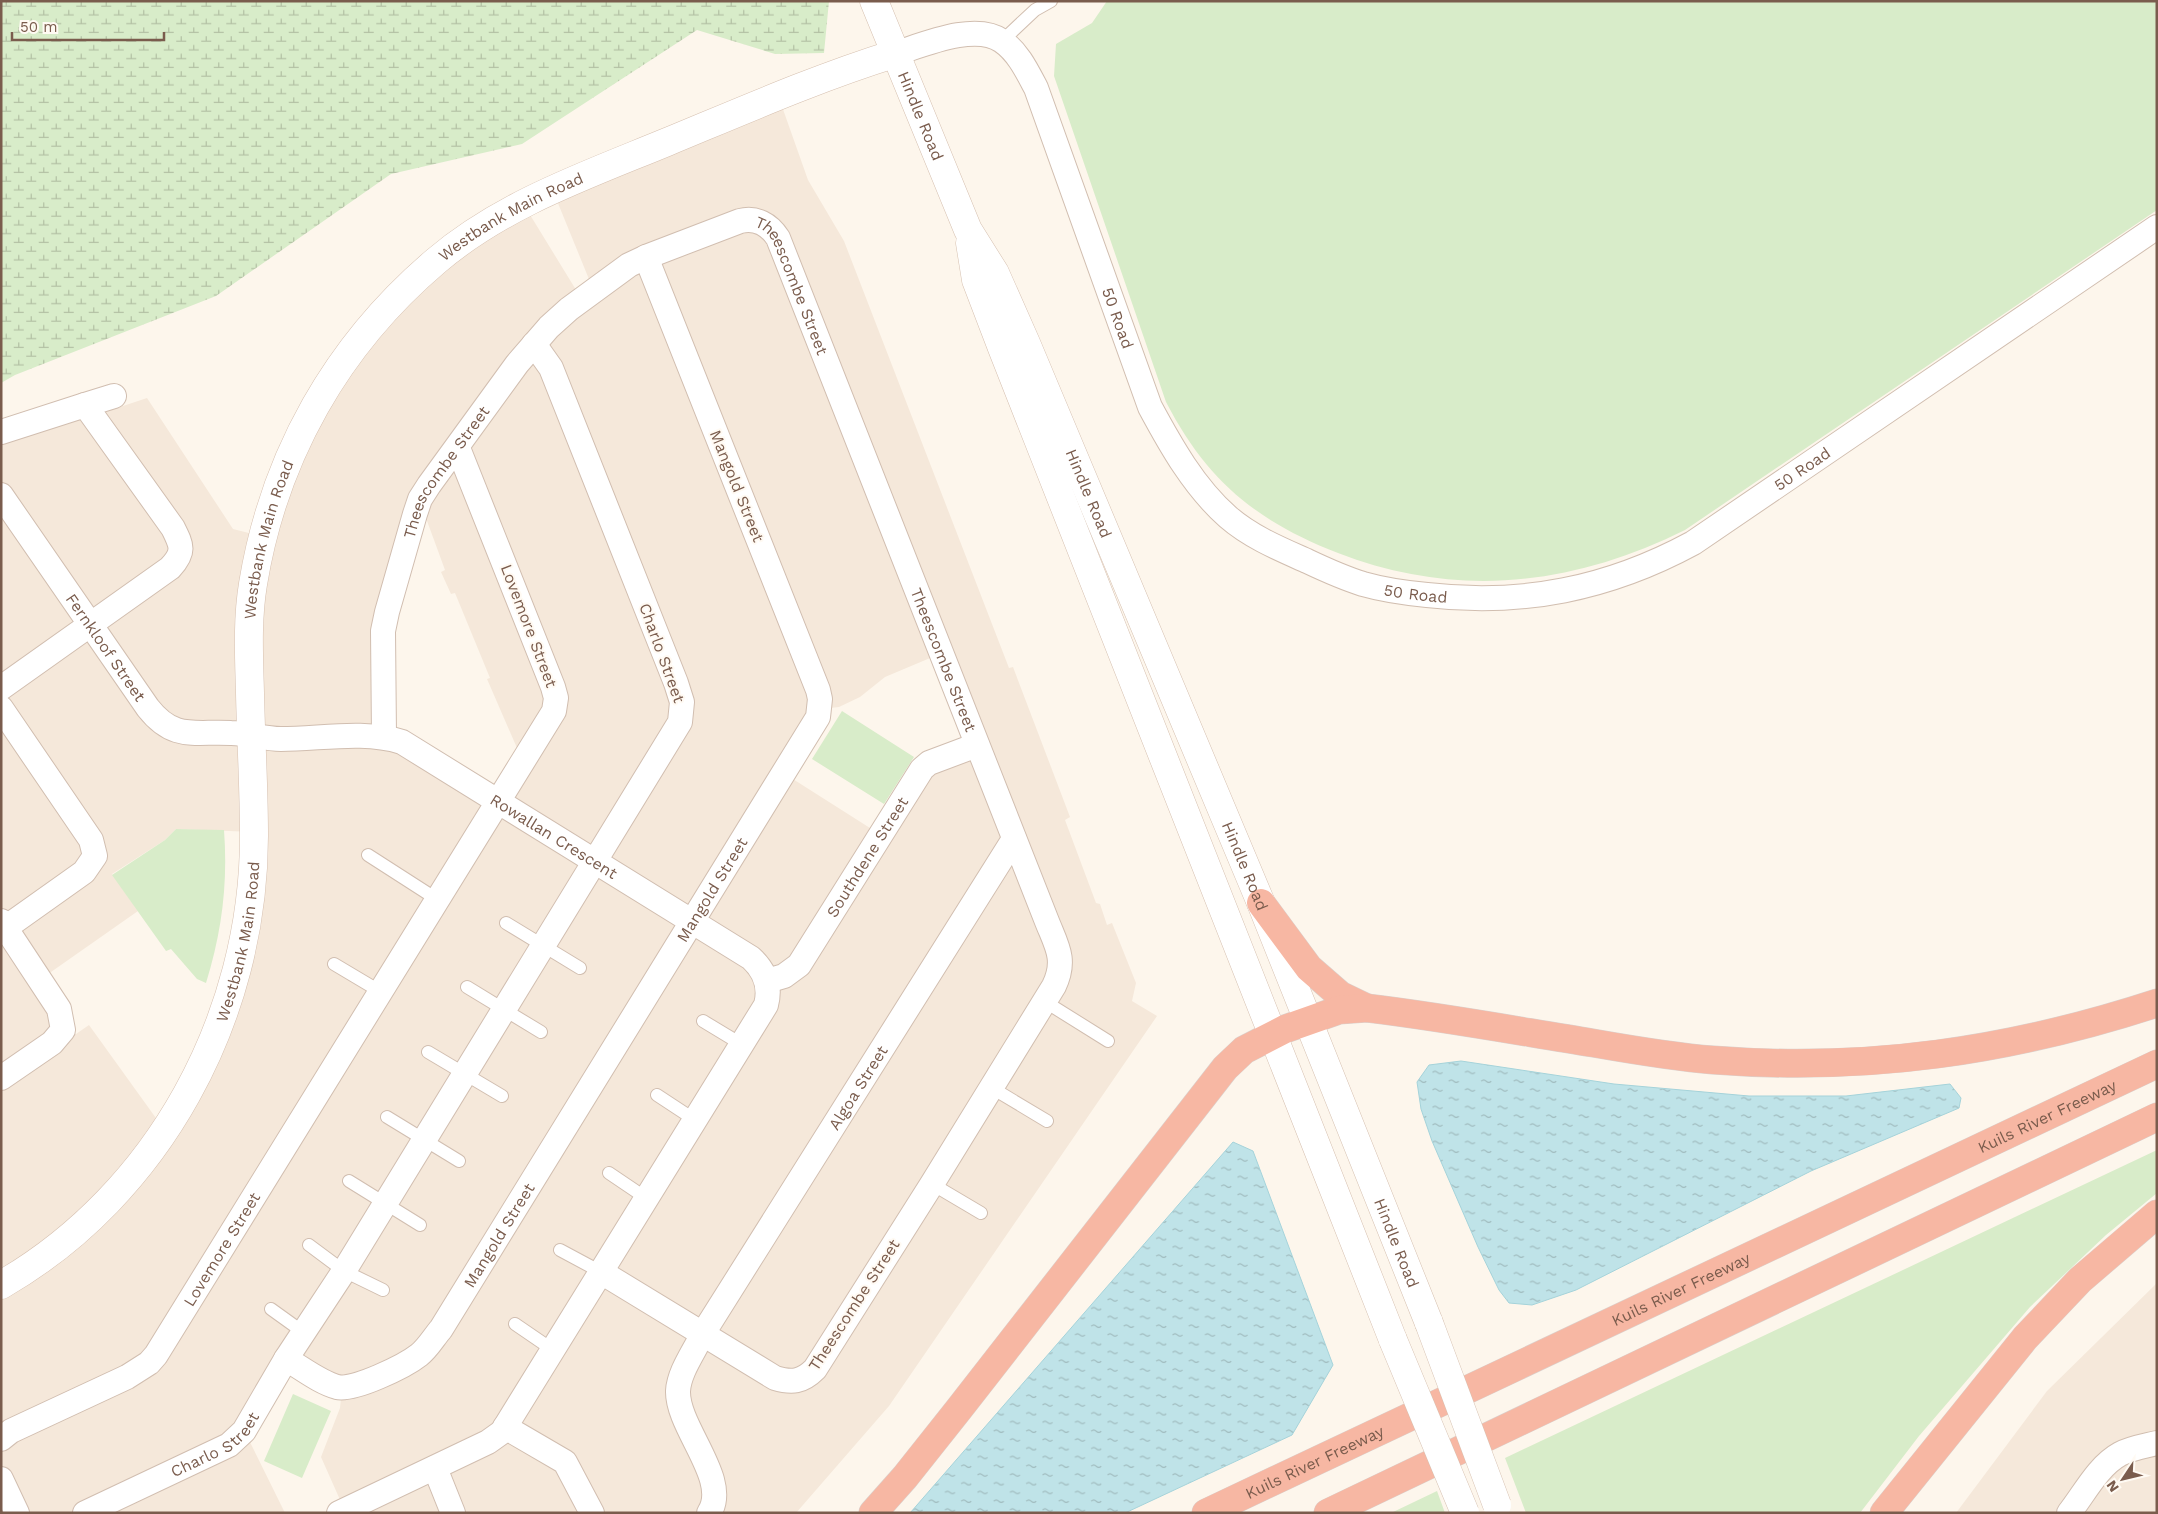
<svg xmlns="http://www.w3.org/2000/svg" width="2158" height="1514" font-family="'Work Sans',sans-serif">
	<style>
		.residential { fill: #f5e8da; fill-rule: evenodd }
		.green { fill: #d8ecc9 }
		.wetland { fill: url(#wetland-marsh) }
		.water { fill: url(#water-ripples); stroke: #a5d3da }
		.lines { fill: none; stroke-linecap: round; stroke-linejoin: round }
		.lane-casing { stroke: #d1beb0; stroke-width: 14 }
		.street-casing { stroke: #d1beb0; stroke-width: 26 }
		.secondary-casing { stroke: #d6c0b0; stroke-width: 29 }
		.highway-casing { stroke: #dad1cd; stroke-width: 29 }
		.lane { stroke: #fff; stroke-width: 12 }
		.street { stroke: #fff; stroke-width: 24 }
		.secondary { stroke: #fff; stroke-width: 28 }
		.highway { stroke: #f7b7a3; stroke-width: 28 }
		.secondary-bridge-casing { stroke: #d6c0b0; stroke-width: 29; stroke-linecap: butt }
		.secondary-bridge { stroke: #fff; stroke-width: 28 }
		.labels { text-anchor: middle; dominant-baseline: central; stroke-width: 4; stroke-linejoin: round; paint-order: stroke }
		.street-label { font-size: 16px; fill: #7a5c4d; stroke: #fffaf3 }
	</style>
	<defs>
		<pattern id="wetland-marsh" width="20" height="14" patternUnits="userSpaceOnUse" patternTransform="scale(1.25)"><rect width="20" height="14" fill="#d8ecc9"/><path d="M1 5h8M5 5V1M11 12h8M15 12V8" fill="none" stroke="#b4c2a5"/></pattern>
		<pattern id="water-ripples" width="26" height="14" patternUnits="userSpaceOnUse" patternTransform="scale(1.25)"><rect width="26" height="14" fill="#bfe3e8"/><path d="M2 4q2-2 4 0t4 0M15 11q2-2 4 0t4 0" fill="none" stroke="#a0bbbe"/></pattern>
	</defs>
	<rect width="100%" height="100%" fill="#fdf6ec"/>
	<!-- residential -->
	<path class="residential" d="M779,98L808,180L844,241L1009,668L1013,667L1070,817L1065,820L1096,903L1100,904L1107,925L1112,923L1136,983L1132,1001L1157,1016L889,1406L796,1513H341L345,1511L321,1457L340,1408L342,1389L287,1361L245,1432L285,1513H1V433L88,406L105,412L147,398L233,529L265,537L277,496L371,329L524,205L581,298L593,289L553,191ZM419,499L445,570L441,572L451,594L455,593L490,678L487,679L517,748L497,799L383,735L386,611ZM942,653L979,746L920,773L881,835L785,774L821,709L839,707L860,697L885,677ZM176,829L255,832L206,1062L166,1132L89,1025L76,1034L64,1030L41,979L138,911L112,874L165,840Z
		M2157,1283V1513H1956L2047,1391Z"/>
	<!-- green -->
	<path class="green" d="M1107,1H2157V210L1685,530C1572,586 1457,599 1338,553C1256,521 1207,481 1166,402L1054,76L1056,44L1092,23Z
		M842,711L914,757L884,804L812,759Z
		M176,829L224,830C228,883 222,932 206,983L197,979L171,949L166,951L112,875L165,840Z
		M2157,1150V1193L2106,1235L2030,1307L1919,1436L1860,1513H1526L1505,1458Z
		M293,1394L331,1411L302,1478L264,1461Z
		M1437,1491L1445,1513H1391Z"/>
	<!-- wetland -->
	<path class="wetland" d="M1,1H829L824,53L775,54L697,30L522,144L391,174L216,296L15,375L1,383Z"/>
	<!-- water -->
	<path class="water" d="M1461,1061L1614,1084L1749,1096H1846L1950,1084L1961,1098L1959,1108L1811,1171L1576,1290L1532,1305L1509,1303L1499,1290L1478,1247L1432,1141L1421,1109L1417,1082L1429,1065Z
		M1233,1142L1253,1151L1333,1365L1292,1435L1125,1513H910Z"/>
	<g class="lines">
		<defs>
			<path id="lane" d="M1002,41L1035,10L1051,1
				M368,855L438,900
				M506,923L580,968
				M334,964L381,992
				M467,987L541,1032
				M1044,1001L1108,1041
				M703,1021L741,1044
				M428,1052L502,1096
				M992,1088L1047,1121
				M657,1095L695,1120
				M387,1117L459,1161
				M609,1173L646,1198
				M349,1181L420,1225
				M932,1184L981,1213
				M309,1245L344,1271L383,1290
				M560,1250L601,1272
				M271,1309L303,1332
				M515,1324L553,1350"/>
			<g id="street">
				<path id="s1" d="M894,54C923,45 975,22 1002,41C1018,52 1027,71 1036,88L1150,407C1171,446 1194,487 1228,517C1251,537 1280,549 1307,561C1326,570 1344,578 1363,584C1384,590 1406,593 1427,595C1522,606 1608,589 1693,543L2157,227"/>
				<path d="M85,405L114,396"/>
				<path d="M1,432L85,405L173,528C182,546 185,552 170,568L1,688"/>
				<path id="s2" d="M1,495L148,708C174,741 194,731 231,733C248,733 264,739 281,739C321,739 363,730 402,742L751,958C765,971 771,986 766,1005L502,1432L488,1442L339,1513"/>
				<path d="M1,708L91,840L95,856L84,872L1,931"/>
				<path id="s3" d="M384,736L383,631L387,612L415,514L420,499L429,485L517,364L549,327L569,309L629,265L646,257L740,221C756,217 769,224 778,238L1046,919C1056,945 1067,959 1054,986L932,1184L815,1369C802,1382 792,1383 775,1378L601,1272"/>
				<path d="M1,921L59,1009L63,1030L52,1043L1,1078"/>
				<path id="s4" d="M767,981L784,976L799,965L922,769L929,763L977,745"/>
				<path id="s5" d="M286,1359C302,1368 319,1382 337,1387C354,1391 405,1366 419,1355C428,1348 434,1337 441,1329L818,717L820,699L818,690L646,257"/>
				<path d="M505,1427L565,1462L592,1513"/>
				<path id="s6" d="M1,1439L11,1431L127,1377L149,1363L156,1355L554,711L556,698L553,687L458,448"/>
				<path d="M435,1468L453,1513"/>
				<path d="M1,1479L17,1513"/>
				<path id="s7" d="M85,1513L229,1445L244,1431L286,1359L344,1271L680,722L682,702L676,683L551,368L534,344"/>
				<path id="s8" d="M709,1513C731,1480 677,1428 678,1391C679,1372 694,1352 702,1335L1014,839"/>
				<path d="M2069,1513C2084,1494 2098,1466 2120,1454C2131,1448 2145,1446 2157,1443"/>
			</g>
			<g id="secondary">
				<path id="s9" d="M874,1L968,230L995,273L1026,343L1261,903L1429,1323"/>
				<path d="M970,243L976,280L1002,348L1393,1340"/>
				<path id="s10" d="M1,1285C159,1194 254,1017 254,836C254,788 251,741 250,693C249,657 247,620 253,584C274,456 337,345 436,261C503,204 587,175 667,142C742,111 817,78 894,54"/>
			</g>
			<g id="highway">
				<path d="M1261,903L1309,968L1340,995L1367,1008"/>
				<path d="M873,1513L905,1477L959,1409L1225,1068L1244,1050L1285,1029L1339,1010L1367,1008C1443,1017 1518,1031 1593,1043C1633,1050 1673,1057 1713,1060C1867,1072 2010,1051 2157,1003"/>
				<path id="s11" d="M1206,1513L2157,1064"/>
				<path d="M1328,1513L2157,1117"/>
				<path d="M1884,1513L2025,1338L2080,1280L2157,1214"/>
			</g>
		</defs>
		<!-- lane casing -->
		<use href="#lane" class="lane-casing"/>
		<!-- street casing -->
		<use href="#street" class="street-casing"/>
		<!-- secondary casing -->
		<use href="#secondary" class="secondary-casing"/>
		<!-- highway casing -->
		<use href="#highway" class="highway-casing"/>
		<!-- lane -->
		<use href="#lane" class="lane"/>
		<!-- street -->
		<use href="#street" class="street"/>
		<!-- secondary -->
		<use href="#secondary" class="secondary"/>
		<!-- highway -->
		<use href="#highway" class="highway"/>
		<defs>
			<path id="secondary-bridge" d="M1429,1323L1497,1505
				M1393,1340L1465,1513"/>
		</defs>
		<!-- secondary-bridge casing -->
		<use href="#secondary-bridge" class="secondary-bridge-casing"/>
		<!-- secondary-bridge -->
		<use href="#secondary-bridge" class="secondary-bridge"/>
	</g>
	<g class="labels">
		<!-- street labels -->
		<g class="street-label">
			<text stroke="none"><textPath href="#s9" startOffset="124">Hindle Road</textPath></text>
			<text stroke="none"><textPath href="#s10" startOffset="1258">Westbank Main Road</textPath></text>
			<text stroke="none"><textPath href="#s3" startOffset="771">Theescombe Street</textPath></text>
			<text stroke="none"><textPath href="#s1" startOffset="415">50 Road</textPath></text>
			<text stroke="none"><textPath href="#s1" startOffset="1269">50 Road</textPath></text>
			<text stroke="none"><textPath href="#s3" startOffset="278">Theescombe Street</textPath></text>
			<text transform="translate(737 486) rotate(68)">Mangold Street</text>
			<text stroke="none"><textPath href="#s9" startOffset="538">Hindle Road</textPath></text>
			<text stroke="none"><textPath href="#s10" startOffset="838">Westbank Main Road</textPath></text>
			<text stroke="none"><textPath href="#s1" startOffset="850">50 Road</textPath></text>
			<text transform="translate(529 626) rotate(69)">Lovemore Street</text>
			<text stroke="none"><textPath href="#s2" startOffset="185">Fernkloof Street</textPath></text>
			<text transform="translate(662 653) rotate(70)">Charlo Street</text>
			<text stroke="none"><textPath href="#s3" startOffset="1176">Theescombe Street</textPath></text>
			<text stroke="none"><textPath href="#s2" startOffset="701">Rowallan Crescent</textPath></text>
			<text stroke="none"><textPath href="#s4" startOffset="164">Southdene Street</textPath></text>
			<text stroke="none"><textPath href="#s9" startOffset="942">Hindle Road</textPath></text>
			<text stroke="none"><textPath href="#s5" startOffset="698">Mangold Street</textPath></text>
			<text stroke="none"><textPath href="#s10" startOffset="432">Westbank Main Road</textPath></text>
			<text stroke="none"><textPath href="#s8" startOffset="484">Algoa Street</textPath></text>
			<text stroke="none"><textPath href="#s11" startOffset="930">Kuils River Freeway</textPath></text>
			<text stroke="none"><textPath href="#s5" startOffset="292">Mangold Street</textPath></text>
			<text stroke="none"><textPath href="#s9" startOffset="1348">Hindle Road</textPath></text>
			<text stroke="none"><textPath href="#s6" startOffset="302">Lovemore Street</textPath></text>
			<text stroke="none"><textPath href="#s11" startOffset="525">Kuils River Freeway</textPath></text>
			<text transform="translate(854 1305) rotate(-57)">Theescombe Street</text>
			<text stroke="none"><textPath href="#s7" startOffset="148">Charlo Street</textPath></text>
			<text stroke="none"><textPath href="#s11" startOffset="120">Kuils River Freeway</textPath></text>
		</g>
	</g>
	<!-- border -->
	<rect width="2158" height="1514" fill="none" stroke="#7a5c4d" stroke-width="5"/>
	<!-- north arrow -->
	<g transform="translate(2123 1479) rotate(235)" stroke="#fffaf3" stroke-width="4" paint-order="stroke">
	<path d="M0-4L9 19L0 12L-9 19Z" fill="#7a5c4d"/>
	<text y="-8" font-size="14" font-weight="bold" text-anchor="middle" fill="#7a5c4d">N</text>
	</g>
	<!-- scale -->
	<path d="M12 32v8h152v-8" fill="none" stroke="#7a5c4d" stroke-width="2.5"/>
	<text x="20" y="32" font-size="15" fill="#7a5c4d" stroke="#fffaf3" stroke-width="4" paint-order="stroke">50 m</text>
</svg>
